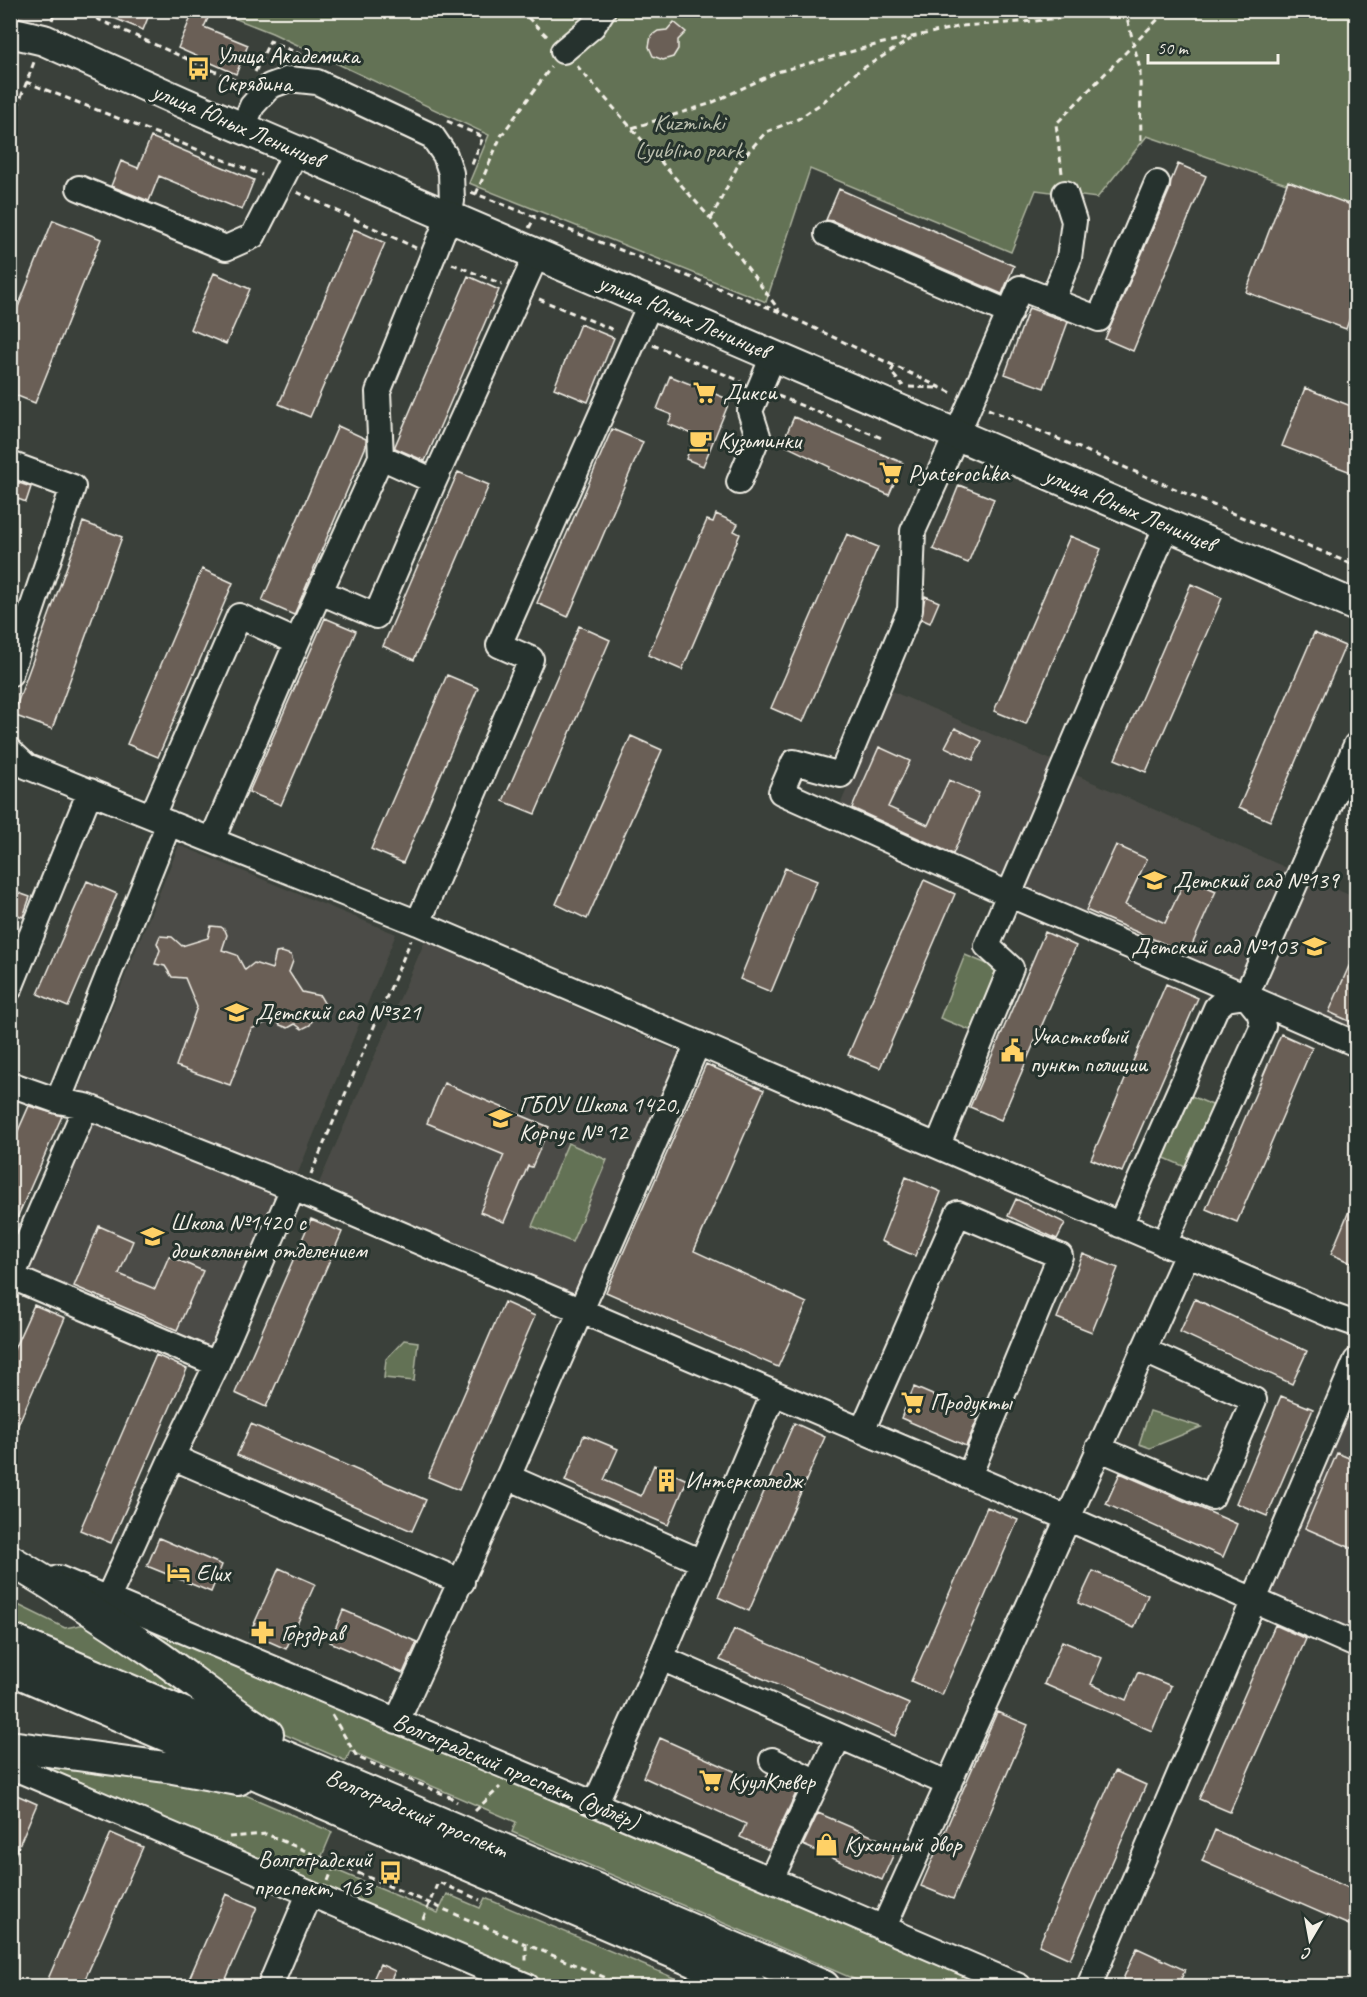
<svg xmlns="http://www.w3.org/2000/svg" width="1367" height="1997" font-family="Caveat,sans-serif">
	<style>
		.built { fill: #4b4c46 }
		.green { fill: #637254; stroke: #acb29e; stroke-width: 1.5 }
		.building { fill: #6a5e57; stroke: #f4f1e8; stroke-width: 1.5 }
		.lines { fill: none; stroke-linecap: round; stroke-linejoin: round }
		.minor-casing { stroke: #f4f1e8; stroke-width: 28 }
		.major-casing { stroke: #f4f1e8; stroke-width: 34 }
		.path { stroke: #f4f1e8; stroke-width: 3; stroke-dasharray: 6 4.5; stroke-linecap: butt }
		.minor { stroke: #26332d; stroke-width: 24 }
		.major { stroke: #26332d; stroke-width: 30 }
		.labels { text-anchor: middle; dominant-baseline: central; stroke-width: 6; stroke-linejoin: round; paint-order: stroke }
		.poi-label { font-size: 24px; fill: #f4f1e8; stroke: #26332d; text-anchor: start }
		.park-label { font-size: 24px; fill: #babead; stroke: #26332d }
		.street-label { font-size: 24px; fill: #f4f1e8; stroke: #26332d }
	</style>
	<rect width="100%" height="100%" fill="#3a403a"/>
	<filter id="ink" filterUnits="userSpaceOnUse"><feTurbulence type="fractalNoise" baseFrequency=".0167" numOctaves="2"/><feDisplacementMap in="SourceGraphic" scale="12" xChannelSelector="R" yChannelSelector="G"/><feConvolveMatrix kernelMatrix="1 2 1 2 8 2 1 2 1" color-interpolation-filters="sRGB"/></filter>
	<g filter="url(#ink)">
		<!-- built -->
		<path class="built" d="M889,690L1054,761L1002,883L837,812Z
			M1067,771L1296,872L1243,990L1015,889Z
			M179,845L396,934L295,1180L78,1091Z
			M1304,875L1356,898V1040L1251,993Z
			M425,941L683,1054L577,1296L319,1183Z
			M93,1119L276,1196L210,1353L27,1277Z
			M1356,1386V1635L1267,1596Z"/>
		<!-- green -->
		<path class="green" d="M216,11H1356V208L1147,136L1097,198L1036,190L1011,252L810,169L766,302L469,183L489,135L272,33Z
			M965,955L997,968L972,1031L940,1018Z
			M1189,1095L1219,1108L1190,1169L1160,1156Z
			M568,1143L607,1160L572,1242L532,1226Z
			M404,1340L418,1342L414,1381L384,1378L386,1359Z
			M1150,1411L1201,1427L1150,1448L1139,1444Z
			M10,1601L65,1628L91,1623L225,1717L11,1629Z
			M99,1604L997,1986H870L512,1832L516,1822L350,1751L346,1761L265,1726Z
			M35,1756L222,1785L332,1832L319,1863L438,1913L447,1894L480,1908L485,1898L693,1986H546L35,1768Z"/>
		<!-- building -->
		<path class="building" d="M94,10H151L143,30Z
			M194,10L209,16L204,27L248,45L236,74L178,48Z
			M674,22L686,32L678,40V49L673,57L663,60L653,56L649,47L651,36L658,31L667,30Z
			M151,137L254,180L242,210L159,176L149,201L111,186L121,161L138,168Z
			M1178,164L1206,176L1133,351L1105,339L1170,189L1171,181Z
			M1288,181L1356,207V310L1353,309L1346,329L1246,292Z
			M839,189L1014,266L1002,294L833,221L826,220Z
			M53,220L101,239L35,403L10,393V327Z
			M354,229L385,243L310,417L279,404Z
			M214,273L250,289L226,344L190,329Z
			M468,276L499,290L425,461L395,448V446Z
			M1029,308L1068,322L1044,388L1005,374Z
			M580,324L614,338L588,402L554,388Z
			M670,376L730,400L703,466L686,459L695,435L668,424L672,415L657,409Z
			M1305,388L1356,408V474L1282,446Z
			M794,417L903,463L889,495L829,469L830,467L782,444Z
			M338,426L366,439V446L294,615L262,601Z
			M612,429L643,442L568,617L537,603Z
			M458,472L489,485L414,660L383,646Z
			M10,480L31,487L26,502L10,496Z
			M959,485L994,499L968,563L933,549Z
			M716,514L738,524L734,531L740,534L682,670L648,655L707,520L713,522Z
			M83,522L122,537L52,729L13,715Z
			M847,534L878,547L803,722L771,708Z
			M1070,536L1101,549L1026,724L994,711Z
			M202,569L233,583L158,757L127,744Z
			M1191,584L1222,598L1146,772L1115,759Z
			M925,596L939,602L930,623L921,619Z
			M325,618L356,631L281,805L249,792Z
			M579,626L610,640L535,814L503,801Z
			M1314,633L1345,646L1270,821L1239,807Z
			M447,675L478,688L403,863L371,849Z
			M955,728L982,741L973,760L945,747Z
			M631,736L662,750L587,919L556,904Z
			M879,747L910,761L888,807L928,825L949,780L979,793L953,854L852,808Z
			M1116,845L1147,859L1125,905L1165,923L1186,878L1216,891L1188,954L1086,910Z
			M785,868L817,881L771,992L740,979Z
			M924,880L955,894L880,1068L848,1055Z
			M87,881L117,894L68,1007L38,994Z
			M10,890L30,897L23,917L10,912Z
			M211,926L221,927L225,930L227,935L222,950L237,955L245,970L254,963L272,969L276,953L282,952L291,955L293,961L289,972L302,992L320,996L324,1003L322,1014L314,1017L310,1025L302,1029L295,1024L288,1028L280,1025L275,1019L251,1029L230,1085L176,1066L197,1007L185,978L172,977L165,966L155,964L160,950L157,943L160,936L172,937L182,946L208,938Z
			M1045,932L1076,946L1001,1120L970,1107Z
			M1356,950V1024L1329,1012Z
			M1166,984L1198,998L1122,1172L1091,1159Z
			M1281,1034L1312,1048L1237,1222L1206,1209Z
			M706,1064L764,1090L694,1251L807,1303L778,1367L606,1292Z
			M444,1083L549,1127L532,1167L528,1166L504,1222L480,1212L504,1155L427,1123Z
			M29,1106L62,1116L10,1234V1149Z
			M906,1177L941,1192L915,1256L881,1241Z
			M1356,1194V1265L1331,1254Z
			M1016,1199L1065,1223L1057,1239L1008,1216Z
			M311,1219L342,1232L266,1407L235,1393Z
			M99,1226L133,1241L119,1274L155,1289L169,1256L203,1271L177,1330L74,1286Z
			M1083,1254L1118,1268L1092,1332L1057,1318Z
			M1195,1299L1307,1351L1292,1384L1180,1332Z
			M504,1302L535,1316L459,1490L428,1477Z
			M34,1305L65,1318L10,1443V1358Z
			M156,1355L187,1369L111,1543L80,1530Z
			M914,1387L979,1415L966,1446L901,1418Z
			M1281,1396L1313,1409L1267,1516L1236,1503Z
			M794,1423L825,1437L749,1611L718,1597Z
			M251,1424L426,1500L412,1531L237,1455Z
			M584,1435L618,1449L604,1480L641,1496L654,1465L687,1480L668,1525L565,1481Z
			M1337,1453L1356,1461V1550L1305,1528Z
			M1120,1473L1237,1524L1223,1557L1106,1504Z
			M987,1507L1018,1520L942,1695L911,1681Z
			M159,1538L222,1565L211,1592L147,1566Z
			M279,1568L315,1584L286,1649L250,1633Z
			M1093,1571L1148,1595L1134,1628L1078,1603Z
			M343,1610L417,1642L403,1673L330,1642Z
			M1275,1625L1306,1639L1230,1812L1199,1799Z
			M734,1629L909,1704L895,1736L720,1660Z
			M1062,1641L1102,1658L1091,1684L1126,1700L1138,1672L1171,1686L1152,1731L1044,1684Z
			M997,1712L1028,1725L953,1899L921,1886Z
			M660,1738L763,1784L768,1774L798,1789L769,1850L740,1837L746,1824L643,1777Z
			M1115,1771L1146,1785L1070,1959L1039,1945Z
			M10,1792L37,1804L10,1866Z
			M818,1813L897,1847L882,1880L803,1845Z
			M1215,1830L1356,1891V1928L1202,1861Z
			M111,1833L143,1847L82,1986H45Z
			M226,1894L257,1907L223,1986H186Z
			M1137,1948L1185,1970L1178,1986H1141L1123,1979Z
			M380,1964L395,1971L388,1986H381L372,1982Z"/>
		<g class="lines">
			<defs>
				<path id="minor" d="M563,51L593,26L603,10
					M243,127L252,106L270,86L289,79L317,82L432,136L445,155L451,173L452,201L449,216L378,392L381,457L434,481L537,254
					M1157,183L1099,319L1020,288L957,434L913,531L910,610L841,775L794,762L781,792L1008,894L1246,996
					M79,188L226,248L253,236L297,150
					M827,234L1010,313
					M1052,301L1069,258L1074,221L1065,193
					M10,464L73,487L10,674
					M739,482L758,436L750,411L774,354
					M320,592L376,616L434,481
					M1356,745L1246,996L1356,1044
					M10,751L26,766L418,923L1333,1316L1356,1324
					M152,816L239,616L297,642L381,457
					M212,840L297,642
					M418,923L531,659L499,645L651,302
					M10,988L90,791
					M10,1084L58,1101L86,1106L12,1277
					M58,1101L169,823
					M86,1106L293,1188
					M938,1145L1011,968L987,946L1167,525
					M1120,1225L1216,1008L1226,999L1246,996L1259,1012L1263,1026L1164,1244
					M10,1279L12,1277L217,1364L172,1457
					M217,1364L293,1188L1067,1518L1356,1645
					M862,1431L958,1213L1060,1256L969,1476
					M1098,1448L1212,1497L1254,1400L1143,1350
					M508,1477L698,1043
					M58,1578L595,1804L1019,1986
					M108,1598L172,1457L462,1582
					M661,1658L949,1784
					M397,1721L508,1477L702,1562
					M772,1760L817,1782
					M10,1766L527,1986
					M595,1804L661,1658L774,1393
					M771,1879L839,1736
					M883,1929L1187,1254
					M270,1986L309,1894
					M1089,1986L1356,1361"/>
				<path id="major" d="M10,32L44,40L182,102L1356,606
					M10,1560C62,1591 111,1623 160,1657C196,1683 230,1711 268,1734
					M10,1639L824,1986
					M10,1669L751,1986
					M10,1746L173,1768L238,1780"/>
			</defs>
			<!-- minor casing -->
			<use href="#minor" class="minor-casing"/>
			<!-- major casing -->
			<use href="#major" class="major-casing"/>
			<!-- path -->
			<path class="path" d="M77,10L246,85
				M520,10L549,38
				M1125,10L1140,69L1141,145
				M52,20L55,10
				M577,66L711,219L779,310
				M255,72L270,41L313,60
				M26,82L262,175
				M447,121L483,137L471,167
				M10,127L34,62
				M632,128L709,104L777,72L879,44L962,26L1035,21L1118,10
				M1062,173L1056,124L1167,10
				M297,192L416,248
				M471,192L780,312L952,393
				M476,194L501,136L551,67
				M711,219L740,161L766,132L798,119L822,103L857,72L911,39
				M529,228L535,217
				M452,264L502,284
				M539,299L616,331
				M653,345L741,381
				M894,366L891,372L903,386
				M909,387L938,388
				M778,396L882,438
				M988,409L1356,566
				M311,1174L411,940
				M332,1715L357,1757L450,1797L457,1802
				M475,1811L500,1787
				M229,1837L266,1834L625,1986
				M328,1881L335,1863
				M423,1919L438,1882L480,1900
				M526,1944V1964"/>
			<!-- minor -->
			<use href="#minor" class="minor"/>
			<!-- major -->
			<use href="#major" class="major"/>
		</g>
	</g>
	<!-- icons -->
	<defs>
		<symbol id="bus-bare" viewBox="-9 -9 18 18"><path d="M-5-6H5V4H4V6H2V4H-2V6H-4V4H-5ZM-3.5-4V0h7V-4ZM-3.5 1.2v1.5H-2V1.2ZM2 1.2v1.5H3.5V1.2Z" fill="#ffd166" stroke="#26332d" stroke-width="2.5" paint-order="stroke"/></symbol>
		<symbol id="supermarket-bare" viewBox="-9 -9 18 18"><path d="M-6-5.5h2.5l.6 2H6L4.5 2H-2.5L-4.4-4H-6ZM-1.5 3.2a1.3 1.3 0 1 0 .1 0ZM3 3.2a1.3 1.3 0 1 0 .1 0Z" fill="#ffd166" stroke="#26332d" stroke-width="2.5" paint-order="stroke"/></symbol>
		<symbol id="cafe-bare" viewBox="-9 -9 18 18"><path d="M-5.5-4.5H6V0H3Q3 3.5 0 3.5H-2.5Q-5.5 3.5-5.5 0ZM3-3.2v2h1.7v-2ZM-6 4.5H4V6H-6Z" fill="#ffd166" stroke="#26332d" stroke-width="2.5" paint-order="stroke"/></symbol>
		<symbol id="school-bare" viewBox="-9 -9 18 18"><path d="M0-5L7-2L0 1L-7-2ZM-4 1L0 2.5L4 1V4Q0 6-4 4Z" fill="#ffd166" stroke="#26332d" stroke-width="2.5" paint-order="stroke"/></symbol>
		<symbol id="civic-bare" viewBox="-9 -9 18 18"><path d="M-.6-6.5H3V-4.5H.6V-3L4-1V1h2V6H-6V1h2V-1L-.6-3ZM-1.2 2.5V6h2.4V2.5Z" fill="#ffd166" stroke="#26332d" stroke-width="2.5" paint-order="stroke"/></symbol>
		<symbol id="building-bare" viewBox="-9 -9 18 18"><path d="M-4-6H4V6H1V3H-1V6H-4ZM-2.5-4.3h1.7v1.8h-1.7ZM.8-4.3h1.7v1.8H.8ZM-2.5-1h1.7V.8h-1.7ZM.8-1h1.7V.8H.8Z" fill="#ffd166" stroke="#26332d" stroke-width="2.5" paint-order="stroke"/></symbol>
		<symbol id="hotel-bare" viewBox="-9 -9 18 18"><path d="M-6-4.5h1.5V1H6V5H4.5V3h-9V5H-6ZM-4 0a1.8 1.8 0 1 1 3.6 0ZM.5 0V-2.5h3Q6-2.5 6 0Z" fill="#ffd166" stroke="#26332d" stroke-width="2.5" paint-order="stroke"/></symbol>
		<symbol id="pharmacy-bare" viewBox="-9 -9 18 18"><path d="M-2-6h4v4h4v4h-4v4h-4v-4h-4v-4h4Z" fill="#ffd166" stroke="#26332d" stroke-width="2.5" paint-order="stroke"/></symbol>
		<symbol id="shop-bare" viewBox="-9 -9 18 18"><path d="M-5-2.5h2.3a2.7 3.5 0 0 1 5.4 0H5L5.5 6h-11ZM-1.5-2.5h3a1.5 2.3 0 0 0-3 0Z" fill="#ffd166" stroke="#26332d" stroke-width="2.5" paint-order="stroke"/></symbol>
	</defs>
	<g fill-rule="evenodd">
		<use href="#bus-bare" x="182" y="52" width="33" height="33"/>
		<use href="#supermarket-bare" x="688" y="376" width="33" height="33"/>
		<use href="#cafe-bare" x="684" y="424" width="33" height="33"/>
		<use href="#supermarket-bare" x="874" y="456" width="33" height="33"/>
		<use href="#school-bare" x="1138" y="864" width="33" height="33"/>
		<use href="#school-bare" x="1298" y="930" width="33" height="33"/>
		<use href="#school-bare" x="220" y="996" width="33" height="33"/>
		<use href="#civic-bare" x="996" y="1034" width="33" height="33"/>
		<use href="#school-bare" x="484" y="1102" width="33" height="33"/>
		<use href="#school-bare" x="136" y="1220" width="33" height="33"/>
		<use href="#supermarket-bare" x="896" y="1386" width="33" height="33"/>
		<use href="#building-bare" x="650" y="1464" width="33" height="33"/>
		<use href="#hotel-bare" x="162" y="1556" width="33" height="33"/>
		<use href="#pharmacy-bare" x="246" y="1616" width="33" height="33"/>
		<use href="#supermarket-bare" x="694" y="1764" width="33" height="33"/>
		<use href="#shop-bare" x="810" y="1828" width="33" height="33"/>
		<use href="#bus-bare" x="374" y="1856" width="33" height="33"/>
	</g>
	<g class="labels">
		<!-- poi labels -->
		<g class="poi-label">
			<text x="216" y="55">Улица Академика<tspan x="216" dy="28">Скрябина</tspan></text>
			<text x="723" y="392">Дикси</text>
			<text x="718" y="440">Кузьминки</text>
			<text x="908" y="473">Pyaterochka</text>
			<text x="1173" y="880">Детский сад №139</text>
			<text x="1297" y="946" text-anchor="end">Детский сад №103</text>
			<text x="255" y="1012">Детский сад №321</text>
			<text x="1030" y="1036">Участковый<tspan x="1030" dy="28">пункт полиции</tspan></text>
			<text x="519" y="1104">ГБОУ Школа 1420,<tspan x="519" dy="28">Корпус № 12</tspan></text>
			<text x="170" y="1222">Школа №1420 с<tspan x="170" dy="28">дошкольным отделением</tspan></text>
			<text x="930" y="1402">Продукты</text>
			<text x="685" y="1480">Интерколледж</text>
			<text x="196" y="1573">Elux</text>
			<text x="281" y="1633">Горздрав</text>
			<text x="728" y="1781">КуулКлевер</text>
			<text x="844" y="1844">Кухонный двор</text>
			<text x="372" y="1859" text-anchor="end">Волгоградский<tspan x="372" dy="28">проспект, 163</tspan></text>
		</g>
		<!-- park labels -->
		<g class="park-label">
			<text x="689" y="122">Kuzminki<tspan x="689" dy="28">Lyublino park</tspan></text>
		</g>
		<!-- street labels -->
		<g class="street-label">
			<text transform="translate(238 125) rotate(23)">улица Юных Ленинцев</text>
			<text transform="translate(684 316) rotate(23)">улица Юных Ленинцев</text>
			<text transform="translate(1130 509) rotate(23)">улица Юных Ленинцев</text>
			<text transform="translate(516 1771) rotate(23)">Волгоградский проспект (дублёр)</text>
			<text transform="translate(417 1813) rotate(23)">Волгоградский проспект</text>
		</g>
	</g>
	<!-- margin -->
	<rect width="1367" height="1997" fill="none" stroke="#26332d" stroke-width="36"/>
	<rect x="18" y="18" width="1331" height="1961" fill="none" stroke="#f4f1e8" stroke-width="2" filter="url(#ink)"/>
	<!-- north arrow -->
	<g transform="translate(1310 1940) rotate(190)" stroke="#26332d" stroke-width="4.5" paint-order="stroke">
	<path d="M0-4.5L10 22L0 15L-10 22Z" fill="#f4f1e8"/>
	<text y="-9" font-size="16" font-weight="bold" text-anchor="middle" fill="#f4f1e8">С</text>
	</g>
	<!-- scale -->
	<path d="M1148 54v9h130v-9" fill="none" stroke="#f4f1e8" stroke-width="3"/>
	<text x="1157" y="54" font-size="18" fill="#f4f1e8" stroke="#26332d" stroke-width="4.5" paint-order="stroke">50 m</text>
</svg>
